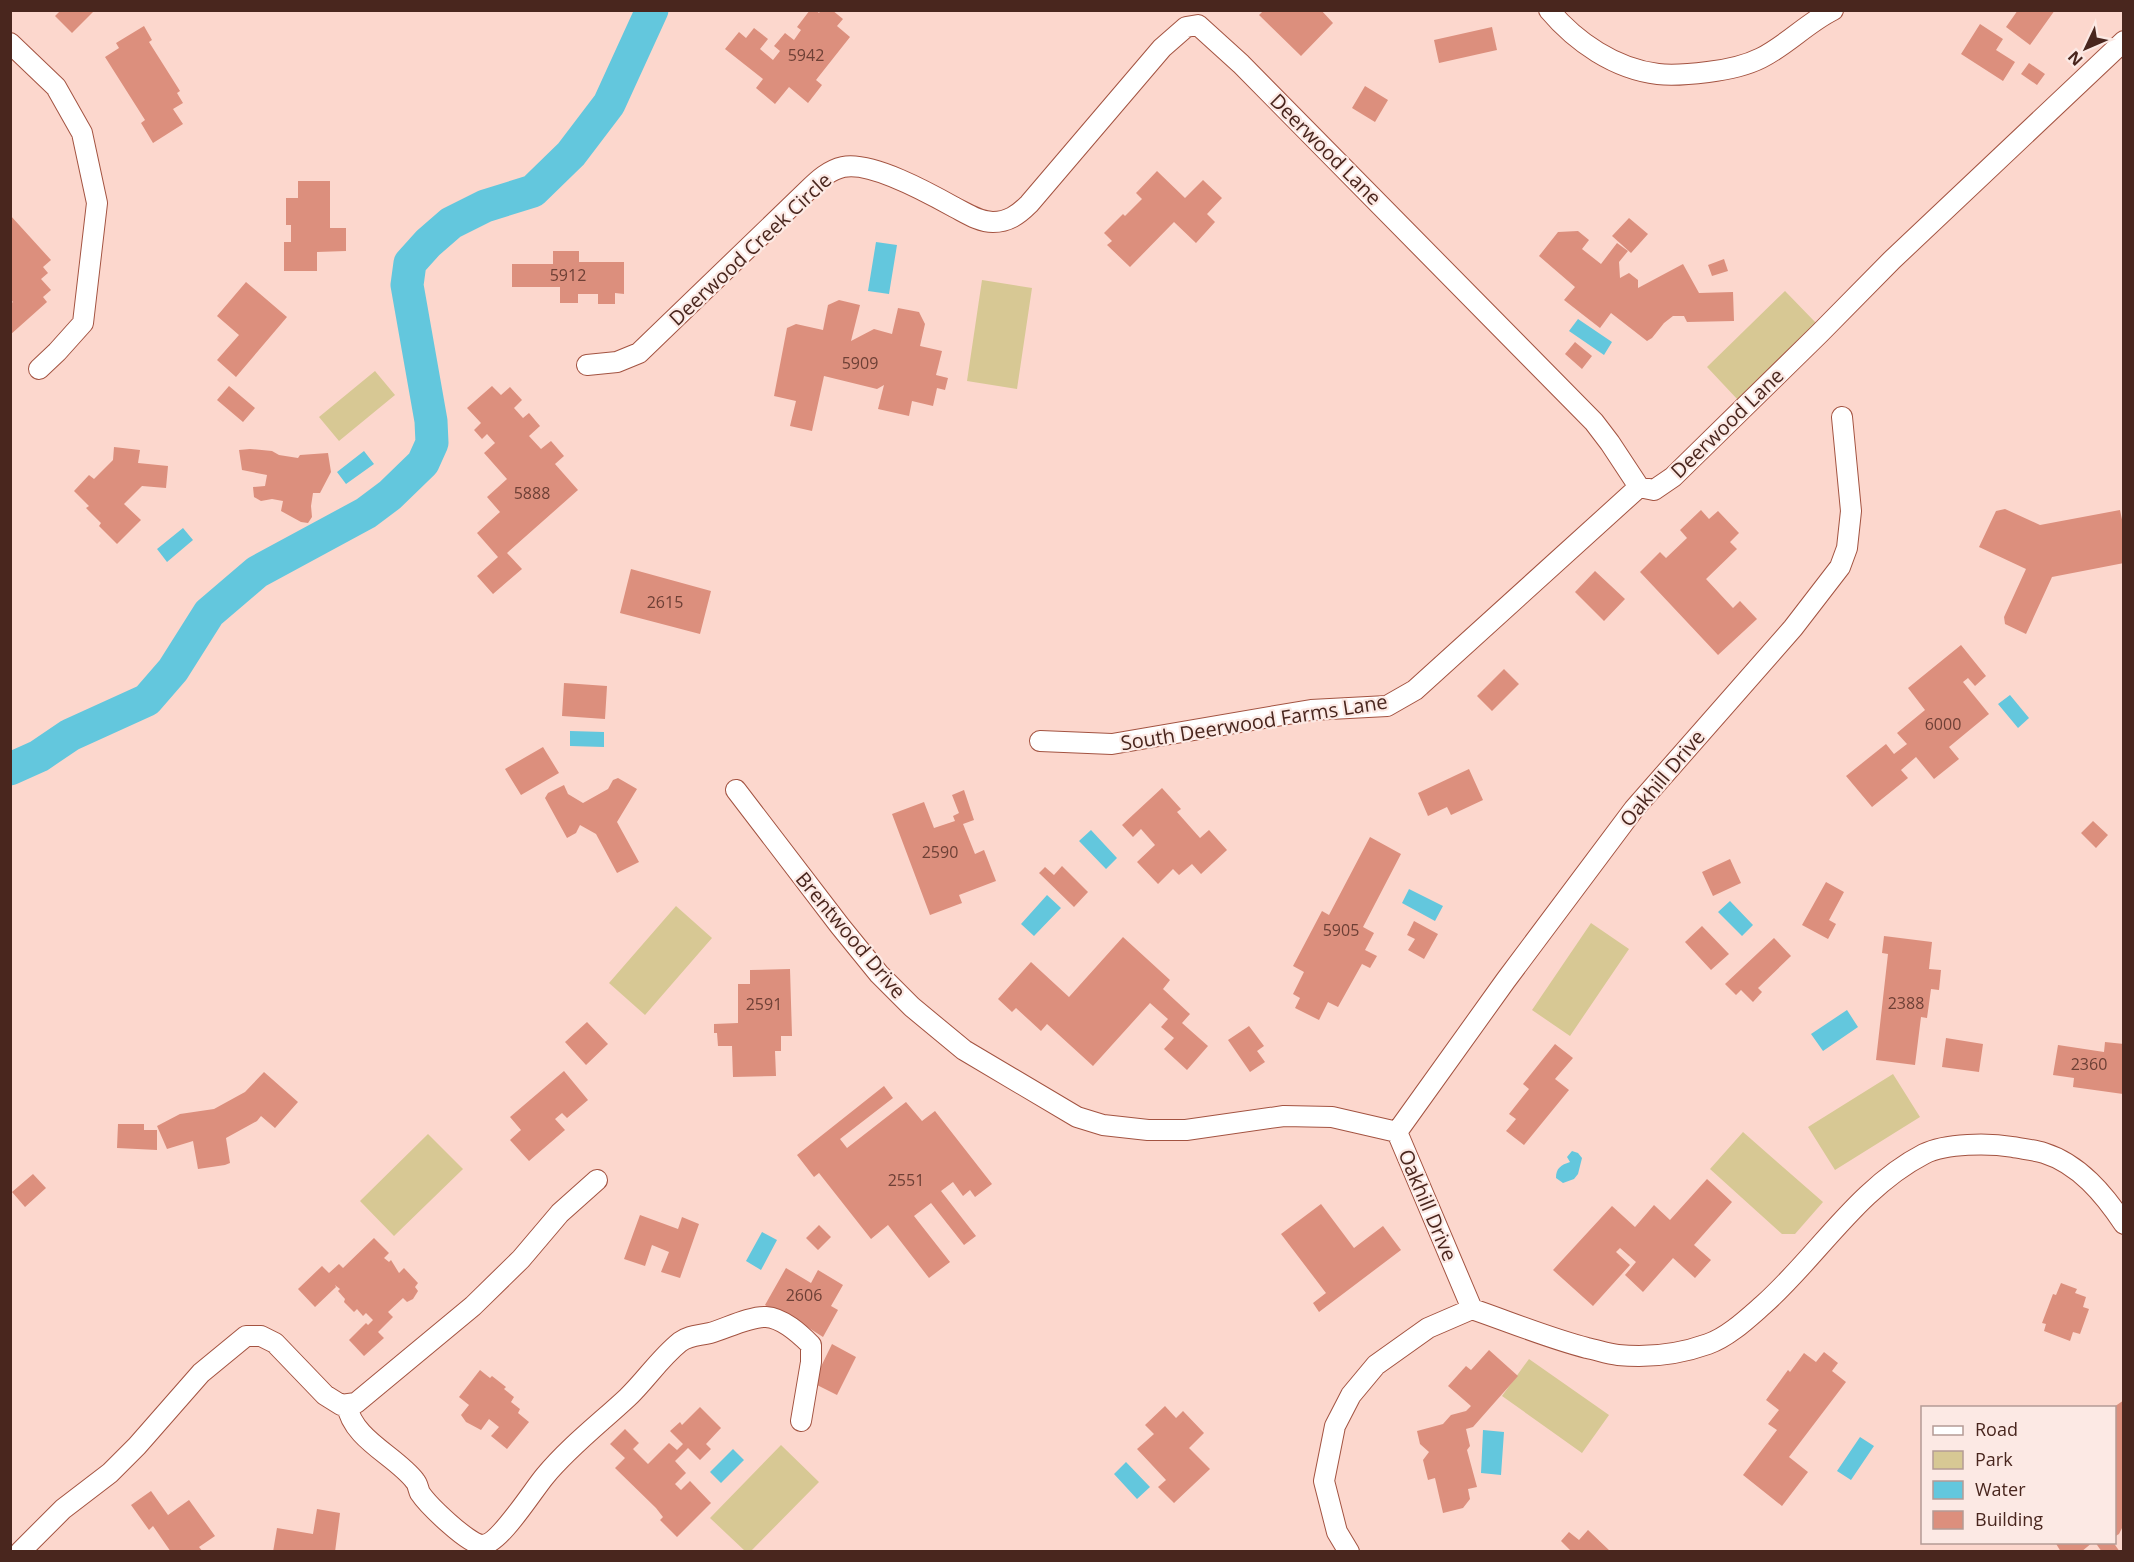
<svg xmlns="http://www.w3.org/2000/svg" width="2134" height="1562" font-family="'Open Sans',sans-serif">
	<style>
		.green { fill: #d7c894 }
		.water { fill: #63c7dd }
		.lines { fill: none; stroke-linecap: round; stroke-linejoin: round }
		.river { stroke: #63c7dd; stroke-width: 33 }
		.building { fill: #dc8f7d }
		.minor-casing { stroke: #a35341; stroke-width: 22 }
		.minor { stroke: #fff; stroke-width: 20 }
		.labels { text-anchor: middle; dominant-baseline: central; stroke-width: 4.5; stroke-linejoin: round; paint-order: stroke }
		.number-label { font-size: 16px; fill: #6e4036 }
		.street-label { font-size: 20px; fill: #49261e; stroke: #fce9e4 }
	</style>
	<rect width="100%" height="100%" fill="#fcd7cd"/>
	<!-- green -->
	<path class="green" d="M982,280L1032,288L1017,389L967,381Z
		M1785,291L1817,324L1738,400L1707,367Z
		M375,371L395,395L339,441L319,417Z
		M676,906L712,938L645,1015L609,983Z
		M1591,923L1629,949L1570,1036L1532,1010Z
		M1893,1074L1920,1117L1835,1170L1808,1127Z
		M1743,1132L1823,1202L1795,1234H1782L1710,1169Z
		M428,1134L463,1169L394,1236L360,1201Z
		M1529,1359L1609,1415L1582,1453L1502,1396Z
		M781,1445L819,1482L751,1551H745L710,1518Z"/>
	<!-- water -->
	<path class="water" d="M876,242L897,245L889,294L868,291Z
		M1578,319L1612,342L1604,355L1569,331Z
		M364,451L374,464L346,484L337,472Z
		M183,528L193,540L167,562L157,549Z
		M2010,695L2029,718L2018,728L1998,704Z
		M570,731L604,732V747L570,746Z
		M1091,830L1117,858L1106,869L1079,841Z
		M1409,889L1443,906L1435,921L1402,903Z
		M1047,895L1061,908L1034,936L1021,924Z
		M1730,901L1753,925L1742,936L1718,912Z
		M1847,1010L1858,1027L1823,1051L1811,1034Z
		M1572,1151L1578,1153L1582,1158L1578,1174L1574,1179L1563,1183L1556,1178C1556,1168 1561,1165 1570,1162L1567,1157Z
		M762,1232L777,1240L761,1270L746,1261Z
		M1483,1430L1504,1432L1501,1475L1481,1473Z
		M1860,1437L1874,1446L1851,1480L1837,1471Z
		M733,1449L744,1460L721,1483L710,1472Z
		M1126,1462L1150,1487L1137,1499L1114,1474Z"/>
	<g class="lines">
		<!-- river -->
		<path class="river" d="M10,769L39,756L70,735L147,700L173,670L209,613L257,572L366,513L390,495L423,463L432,443L431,421L407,285L410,263L428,243L451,223L485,206L533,191L571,154L609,104L652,10"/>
	</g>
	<!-- building -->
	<path class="building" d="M61,10H95L72,33L55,16Z
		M810,10H816L819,13L821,10H832L843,19L837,26L850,37L816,80L822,85L808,103L789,87L775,104L756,88L763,79L725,49L739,32L746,38L754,28L768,39L760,49L773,60L780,51L774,46L785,33L794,40L801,30L797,27Z
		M1264,10H1321L1333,23L1301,56L1259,15Z
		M2018,10H2055L2030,45L2006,27Z
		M1980,24L2003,39L1996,50L2015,62L2003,81L1961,54Z
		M144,26L152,40L149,42L180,91L177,93L183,103L173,109L183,124L153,143L141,123L145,120L105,57L119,48L116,43Z
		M1492,27L1497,50L1439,63L1434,40Z
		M2029,63L2045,74L2037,85L2021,74Z
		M1365,86L1388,100L1375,122L1352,108Z
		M1157,171L1185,198L1203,180L1222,198L1207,214L1215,222L1196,243L1174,222L1130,267L1107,245L1112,241L1104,233L1123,214L1125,216L1142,199L1136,193Z
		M298,181H330V228H346V251L317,252V271H284V242H291V225H286V198H298Z
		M10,215L51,260L43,267L48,273L41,279L51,290L43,297L47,302L10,335V304L13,302L10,299L12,290L10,288Z
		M1629,218L1648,234L1631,253L1612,236Z
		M1578,231L1589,240L1582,249L1601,264L1617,243L1628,251L1619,262L1620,278L1629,273L1638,280V288L1683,264L1699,293L1733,292L1734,321L1687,322L1684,316H1673L1664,323L1652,338L1647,341L1611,313L1600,328L1564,300L1575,287L1539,256L1558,232Z
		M553,251H579V262H624V294L615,293V304H598V294H578V303H560V287H512V264H553Z
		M1724,259L1728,271L1712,276L1708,265Z
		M246,282L287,317L236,377L217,360L239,335L217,316Z
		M839,300L860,305L851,341L874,329L892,334L898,308L919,312L925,324L920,346L942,351L936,375L948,378L945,390L937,388L933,406L912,401L909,416L878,409L884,385L877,389L824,376L812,431L790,426L796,401L774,396L787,328L796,324L823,330L828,305Z
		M1575,342L1592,356L1582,369L1565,354Z
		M229,386L255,408L243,422L217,400Z
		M492,386L501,395L510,387L522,400L514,408L523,418L529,413L540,426L529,436L541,449L551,441L564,456L555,464L578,490L507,553L522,569L493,594L477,576L498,557L477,533L500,512L487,497L507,479L484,453L495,443L487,434L482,439L474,430L481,423L467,408Z
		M114,447L140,450L138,463L168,466L166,488L142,486L124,504L141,520L117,544L99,526L101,523L86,508L89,506L74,491L89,475L94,479L113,460Z
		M250,449L272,451L279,455L298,458L300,455L328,453L331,472L320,493H313L311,506L312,517L308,523L301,522L281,511L283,501L272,499L261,501L254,497L253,487L265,486L267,475L242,470L239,450Z
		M2005,509L2040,525L2120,510L2124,529V563L2052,577L2026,634L2005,624L2004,617L2026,569L1979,547L1996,511Z
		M1701,510L1709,519L1718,511L1739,533L1730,542L1737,549L1706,579L1733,608L1740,601L1757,619L1718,655L1640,572L1660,552L1666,558L1687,538L1680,530Z
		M631,569L711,591L700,634L620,613Z
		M1595,571L1625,599L1604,621L1575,592Z
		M1961,645L1986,676L1975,686L1968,678L1963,682L1989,714L1949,747L1959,759L1934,779L1916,757L1901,770L1908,778L1872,807L1846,776L1886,744L1894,754L1907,744L1897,733L1925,710L1908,688Z
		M1504,669L1519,684L1492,711L1477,696Z
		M564,683L607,686L605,719L562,716Z
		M543,747L559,773L521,795L505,769Z
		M1469,769L1483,800L1451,815L1447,807L1428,816L1418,793Z
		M618,778L637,789L617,822L639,862L617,873L596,834L580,825L576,833L567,838L545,798L548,793L564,785L568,794L583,803L608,789L613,780Z
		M1162,788L1181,809L1177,812L1200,838L1209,830L1227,850L1201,874L1192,864L1179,875L1173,869L1158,884L1137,862L1155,845L1141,829L1133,837L1122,825Z
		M964,790L974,820L963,824L975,854L984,850L996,881L959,895L962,903L930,915L892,814L924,802L934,828L955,821L953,816L959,813L952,795Z
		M2093,821L2108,835L2096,848L2081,833Z
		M1370,837L1401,854L1363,927L1374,933L1365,950L1377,956L1370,968L1362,964L1338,1007L1328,1002L1319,1020L1295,1008L1300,998L1293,994L1304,972L1293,966L1322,911L1329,915Z
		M1730,859L1741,883L1713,896L1702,872Z
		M1062,866L1088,892L1074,907L1039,873L1045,867L1054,875Z
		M1826,882L1844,892L1829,920L1836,924L1828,939L1802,925Z
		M1414,921L1438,934L1424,959L1408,950L1415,939L1407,935Z
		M1702,926L1729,954L1711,970L1685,942Z
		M1884,936L1932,942L1929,969L1941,970L1939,990L1931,989L1927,1018L1921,1017L1915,1065L1876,1060L1888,954L1882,953Z
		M1123,937L1170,980L1163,989L1190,1014L1182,1023L1208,1046L1187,1070L1164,1049L1174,1038L1161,1027L1168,1019L1150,1003L1093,1066L1047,1024L1041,1031L1016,1008L1012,1012L998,999L1031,962L1069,997Z
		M1774,938L1791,956L1758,988L1762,992L1753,1002L1741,990L1736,995L1725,984Z
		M790,969L792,1036H781V1051H775L776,1076L733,1077L732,1046H718L717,1033H714V1024L738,1023V984H750V970Z
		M587,1022L608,1044L586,1065L565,1042Z
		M1249,1026L1264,1046L1257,1051L1265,1062L1250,1072L1228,1040Z
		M1946,1038L1983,1044L1979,1072L1942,1067Z
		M2105,1042L2124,1044L2123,1094L2073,1087L2074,1078L2053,1075L2058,1045L2104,1052Z
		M1555,1044L1573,1058L1555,1079L1569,1090L1524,1145L1506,1131L1516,1119L1509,1114L1529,1089L1523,1084Z
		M564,1071L588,1100L567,1118L562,1113L555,1119L565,1130L529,1161L510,1140L521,1130L510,1117Z
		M264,1072L298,1102L275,1128L261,1116L257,1121L226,1138L230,1163L225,1165L198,1169L193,1141L167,1149L157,1126L180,1114L214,1109L245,1092Z
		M884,1086L893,1098L840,1139L847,1148L906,1102L922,1121L935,1111L992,1184L975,1197L970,1190L963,1196L953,1182L941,1191L976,1236L964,1245L931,1203L914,1216L950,1262L929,1278L888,1225L871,1239L819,1173L814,1177L797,1155Z
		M118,1124H144V1130H157V1150L117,1148Z
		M33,1174L46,1188L25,1207L12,1192Z
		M1707,1179L1732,1202L1694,1245L1711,1260L1695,1278L1673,1258L1643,1292L1625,1275L1636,1262L1620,1248L1616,1252L1630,1265L1593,1306L1553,1270L1612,1206L1635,1227L1654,1205L1670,1220Z
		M1321,1204L1354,1248L1383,1226L1401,1250L1319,1312L1313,1303L1326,1293L1281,1234Z
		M640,1215L678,1229L682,1217L699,1224L680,1278L661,1272L669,1252L652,1245L645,1266L624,1259Z
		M819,1225L831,1237L818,1250L806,1238Z
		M374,1238L389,1253L384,1258L389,1262L391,1260L399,1273L404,1268L418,1283L415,1287L418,1291L413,1299L407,1302L403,1298L388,1312L393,1317L378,1332L384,1338L364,1356L349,1340L366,1323L368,1325L373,1320L366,1313L363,1316L357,1309L354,1312L344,1302L345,1299L338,1291L340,1289L335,1285L336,1287L315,1307L298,1289L322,1266L329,1273L339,1264L343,1268Z
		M786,1268L811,1283L818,1270L843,1285L831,1306L838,1310L823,1337L787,1314L785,1317L765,1305Z
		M2061,1283L2077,1289L2075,1293L2086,1297L2083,1307L2089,1309L2080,1334L2073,1332L2070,1341L2044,1331L2046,1324L2042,1323L2053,1294L2056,1295Z
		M832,1344L856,1357L837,1395L813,1383Z
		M1489,1350L1518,1376L1473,1427L1466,1429L1470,1446L1467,1450L1477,1487L1468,1489L1470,1499L1463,1508L1443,1513L1435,1478L1428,1480L1423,1460L1429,1452L1420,1444L1417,1431L1443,1424L1451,1415L1466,1411L1471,1406L1448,1386L1466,1366L1471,1370Z
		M1824,1352L1838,1363L1832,1371L1846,1382L1789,1457L1808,1472L1782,1506L1743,1475L1777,1430L1768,1424L1779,1410L1766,1400L1788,1370L1790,1372L1804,1353L1816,1362Z
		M480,1370L490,1378L492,1376L506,1387L504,1389L514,1397L511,1402L520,1409L518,1413L529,1422L507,1449L491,1436L499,1427L489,1419L481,1430L466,1422L461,1415L469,1405L459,1397Z
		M2124,1400V1524L2119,1534L2114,1537V1407Z
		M1165,1406L1176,1418L1183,1411L1204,1433L1189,1448L1210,1469L1174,1503L1158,1487L1166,1480L1137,1449L1154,1434L1145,1425Z
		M700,1407L721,1428L706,1444L711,1449L700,1460L688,1448L675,1461L686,1473L675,1484L681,1490L690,1481L711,1503L677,1537L660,1520L663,1517L656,1508L615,1468L625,1458L610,1444L625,1429L639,1443L633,1449L648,1464L669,1443L677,1450L683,1444L670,1431L680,1422L682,1425Z
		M151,1491L168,1515L189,1500L215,1536L199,1547L203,1552H171L153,1526L149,1530L131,1505Z
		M317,1509L340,1513L335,1552H273L277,1528L313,1534Z
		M1588,1530L1611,1552H1572L1561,1541L1569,1532L1579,1540Z
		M2055,1542H2093L2081,1552H2061Z
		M2095,1542H2113L2120,1552H2102Z"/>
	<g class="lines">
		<defs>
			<path id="minor" d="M1549,10C1576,42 1615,69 1658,74C1674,76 1692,74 1708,72C1725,70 1745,66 1761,58C1787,45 1807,23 1833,10
				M10,43L56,87L82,133L97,203L83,323L57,352L39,369
				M587,365L617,362L639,353L808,190C818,180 829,170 843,167C871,161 929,193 954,207C966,213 979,222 993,222C1008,222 1018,215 1029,204L1162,48L1186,27L1198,25L1241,64L1594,422L1610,443L1639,487L1654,490L1673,477L1820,333L1892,260L2124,41
				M1040,741L1112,744L1311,710L1387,706L1415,690L1639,487
				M736,790L840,926L879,974L912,1007L964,1050L1077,1117L1103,1125L1148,1130H1186L1284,1116L1332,1117L1397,1132
				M1397,1132L1472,1309C1510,1322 1548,1338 1587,1348C1597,1350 1608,1354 1618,1355C1648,1358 1680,1354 1708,1344C1728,1337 1747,1319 1763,1305C1817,1257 1858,1188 1924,1154C1946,1143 1989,1143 2013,1147C2023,1149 2034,1150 2044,1153C2079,1164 2104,1194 2124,1224
				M1397,1132L1506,980L1634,809L1793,628L1840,567L1847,548L1851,511L1842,417
				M347,1405C352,1439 396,1456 415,1481C418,1484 418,1489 420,1493C428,1505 468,1544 482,1545C499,1545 533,1490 545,1476C569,1447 599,1424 627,1398C646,1380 659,1359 680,1342C690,1335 698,1336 710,1333C725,1329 750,1316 766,1317C783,1318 800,1334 811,1345V1362L801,1421
				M20,1552L63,1509L110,1473L137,1446L201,1373L246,1336H261L275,1343L325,1395L341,1405L356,1403L473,1306L521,1259L560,1213L597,1180
				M1349,1552L1337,1532L1324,1481L1335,1426L1351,1395L1376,1365L1428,1328L1472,1309"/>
		</defs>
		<!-- minor casing -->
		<use href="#minor" class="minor-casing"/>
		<!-- minor -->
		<use href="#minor" class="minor"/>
	</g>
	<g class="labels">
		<!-- number labels -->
		<g class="number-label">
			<text x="806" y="55">5942</text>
			<text x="568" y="275">5912</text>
			<text x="860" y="363">5909</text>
			<text x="532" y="493">5888</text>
			<text x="665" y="602">2615</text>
			<text x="1943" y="724">6000</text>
			<text x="940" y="852">2590</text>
			<text x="1341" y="930">5905</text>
			<text x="1906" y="1003">2388</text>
			<text x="764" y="1004">2591</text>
			<text x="2089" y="1064">2360</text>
			<text x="906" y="1180">2551</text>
			<text x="804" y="1295">2606</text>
		</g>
		<!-- street labels -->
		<g class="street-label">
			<text transform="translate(1326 149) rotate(45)">Deerwood Lane</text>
			<text transform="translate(750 249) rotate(-43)">Deerwood Creek Circle</text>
			<text transform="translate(1727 423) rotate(-44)">Deerwood Lane</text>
			<text transform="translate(1254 722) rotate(-9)">South Deerwood Farms Lane</text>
			<text transform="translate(1662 778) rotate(-50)">Oakhill Drive</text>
			<text transform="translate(851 935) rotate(50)">Brentwood Drive</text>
			<text transform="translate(1428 1205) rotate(67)">Oakhill Drive</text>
		</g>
	</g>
	<!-- border -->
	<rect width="2134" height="1562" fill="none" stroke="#49261e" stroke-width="24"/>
	<!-- legend -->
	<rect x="1921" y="1406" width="195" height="138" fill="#fce9e4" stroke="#b49b95" stroke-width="1.5"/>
	<rect x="1933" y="1426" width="30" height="9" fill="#ffffff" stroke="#b49b95" stroke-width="1.5"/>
	<text x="1975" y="1436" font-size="18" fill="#49261e">Road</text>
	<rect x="1933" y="1451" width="30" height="18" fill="#d7c894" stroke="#b49b95" stroke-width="1.5"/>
	<text x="1975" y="1466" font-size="18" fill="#49261e">Park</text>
	<rect x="1933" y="1481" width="30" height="18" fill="#63c7dd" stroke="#b49b95" stroke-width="1.5"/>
	<text x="1975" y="1496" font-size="18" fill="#49261e">Water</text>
	<rect x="1933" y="1511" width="30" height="18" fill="#dc8f7d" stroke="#b49b95" stroke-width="1.5"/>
	<text x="1975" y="1526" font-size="18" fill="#49261e">Building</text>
	<!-- north arrow -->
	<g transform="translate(2086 48) rotate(226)" stroke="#fce9e4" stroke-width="4.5" paint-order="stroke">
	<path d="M0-4.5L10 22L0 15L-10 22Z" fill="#49261e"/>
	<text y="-9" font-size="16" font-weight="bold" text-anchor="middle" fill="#49261e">N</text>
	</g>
</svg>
